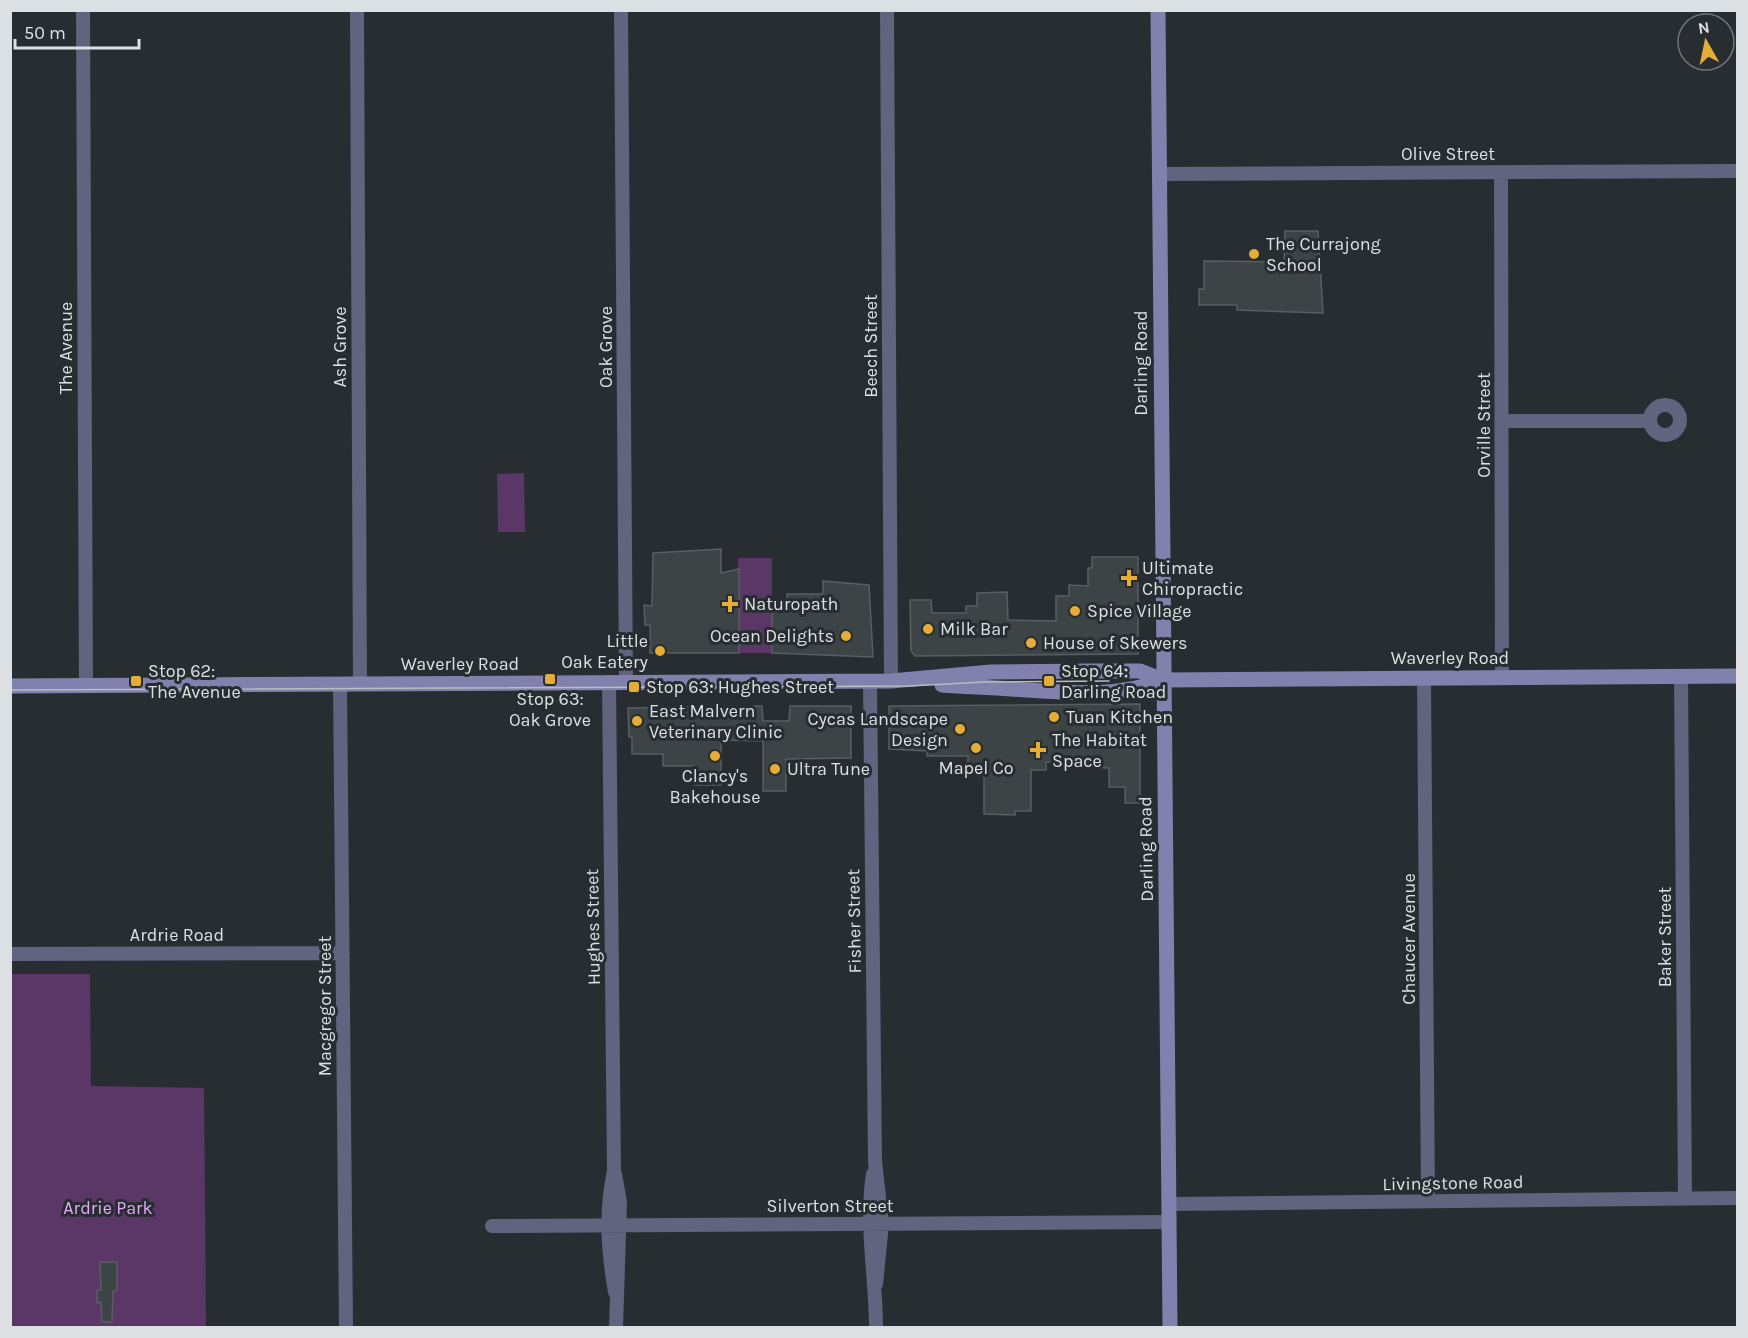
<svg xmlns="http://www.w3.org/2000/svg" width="1748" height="1338" font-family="Karla,sans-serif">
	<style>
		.green { fill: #5b3768 }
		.building { fill: #3c4446; stroke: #575f62; stroke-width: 1.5 }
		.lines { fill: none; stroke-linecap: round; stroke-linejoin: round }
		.street { stroke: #62637e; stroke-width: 14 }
		.secondary { stroke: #8082ad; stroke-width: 15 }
		.tram { stroke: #b9bdc0; stroke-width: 1.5 }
		.poi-dot { fill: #e6ad36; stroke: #282d32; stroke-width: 2 }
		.labels { text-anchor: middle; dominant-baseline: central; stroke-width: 6; stroke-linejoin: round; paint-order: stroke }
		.street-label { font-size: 18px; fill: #dde0e3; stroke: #282d32 }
		.poi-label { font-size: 18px; fill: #dde0e3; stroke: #282d32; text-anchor: start }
		.park-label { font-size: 18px; fill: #e3a8f8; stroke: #282d32 }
	</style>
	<rect width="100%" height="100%" fill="#282d32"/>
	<!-- green -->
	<path class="green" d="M524,473L525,532H498L497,474Z
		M738,558H772V653H739Z
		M11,974H90L91,1086L204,1088L206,1327L11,1328Z"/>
	<!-- building -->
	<path class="building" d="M1285,231H1318L1323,313L1237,310V305H1199V289H1204V261L1284,262Z
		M721,549V573L739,569V653H650V625H645L644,605L652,606L653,553Z
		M1092,557H1138V654L915,656L911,651L910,600H931L932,613H966V606H977V593L1007,592L1008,620L1056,621V596H1069V585L1088,586V568H1092Z
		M823,581L869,585L873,657L772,653V602H787V594H823Z
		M1140,704V803H1125V787H1109V768L1081,767V762H1046V770H1031V811H1015V815L984,814V765H968V756H927V751L889,749V706Z
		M762,706L763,721H789L790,706H851V758L786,759V791H763V741L721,740V785H694V766H663V754H632V737H629L628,708Z
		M100,1262H117V1291H113L112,1322H102L101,1302L97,1303V1290H101Z"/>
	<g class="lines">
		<!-- street -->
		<path class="street" d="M83,10L86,686
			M357,10L360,684
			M621,10L626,682
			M887,10L891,681
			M1501,172L1502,677
			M1159,174L1738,171
			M1650 420a15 15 0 1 1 30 0a15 15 0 1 1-30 0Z
			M1502,421H1649
			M1681,676L1685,1199
			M1424,678L1428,1201
			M870,681L875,1161L882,1224L876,1284
			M609,682L614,1171C605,1212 608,1251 615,1292
			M340,684L346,1328
			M10,954L343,953
			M615,1174L620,1202L616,1328
			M873,1174C865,1226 876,1276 876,1328
			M1169,1204L1738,1198
			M492,1226L1169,1222"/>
		<!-- secondary -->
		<path class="secondary" d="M1158,10L1170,1328
			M942,685C965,687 988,687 1011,689C1061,692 1116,699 1163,680
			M10,686L891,681L991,672L1091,671H1140L1163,680L1738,676"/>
		<!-- tram -->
		<path class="tram" d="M10,690L909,686L985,682L1109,681"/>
	</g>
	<!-- markers -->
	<g class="poi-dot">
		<circle cx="1254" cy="254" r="6"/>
		<path d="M1126 569h6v6h6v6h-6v6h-6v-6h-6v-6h6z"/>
		<path d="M727 595h6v6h6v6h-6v6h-6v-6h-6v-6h6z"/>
		<circle cx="1075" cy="611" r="6"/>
		<circle cx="928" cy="629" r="6"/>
		<circle cx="846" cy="636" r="6"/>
		<circle cx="1031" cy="643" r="6"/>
		<circle cx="660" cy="651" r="6"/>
		<rect x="544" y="673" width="12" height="12" rx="3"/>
		<rect x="130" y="675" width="12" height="12" rx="3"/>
		<rect x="1043" y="675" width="12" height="12" rx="3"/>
		<rect x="628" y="681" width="12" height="12" rx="3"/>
		<circle cx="1054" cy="717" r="6"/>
		<circle cx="637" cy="721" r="6"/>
		<circle cx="960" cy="729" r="6"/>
		<circle cx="976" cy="748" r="6"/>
		<path d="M1035 741h6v6h6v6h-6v6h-6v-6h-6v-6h6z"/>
		<circle cx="715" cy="756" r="6"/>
		<circle cx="775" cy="769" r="6"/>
	</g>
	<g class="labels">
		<!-- street labels -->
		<g class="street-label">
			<text x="1448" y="154">Olive Street</text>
			<text transform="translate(871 346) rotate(-90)">Beech Street</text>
			<text transform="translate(340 347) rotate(-90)">Ash Grove</text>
			<text transform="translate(606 347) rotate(-90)">Oak Grove</text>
			<text transform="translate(66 348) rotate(-90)">The Avenue</text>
			<text transform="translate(1141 363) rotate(-90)">Darling Road</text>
			<text transform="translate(1484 425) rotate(-90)">Orville Street</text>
			<text x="1450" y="658">Waverley Road</text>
			<text x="460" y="664">Waverley Road</text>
			<text transform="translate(1146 849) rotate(-91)">Darling Road</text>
			<text transform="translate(854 921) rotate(-91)">Fisher Street</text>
			<text transform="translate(593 927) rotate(-91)">Hughes Street</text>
			<text x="177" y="935">Ardrie Road</text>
			<text transform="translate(1665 937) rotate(-90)">Baker Street</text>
			<text transform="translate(1409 939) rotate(-90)">Chaucer Avenue</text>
			<text transform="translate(325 1006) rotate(-90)">Macgregor Street</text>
			<text transform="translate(1453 1183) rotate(-1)">Livingstone Road</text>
			<text x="830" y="1206">Silverton Street</text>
		</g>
		<!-- poi labels -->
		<g class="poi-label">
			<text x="1266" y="244">The Currajong<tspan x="1266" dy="21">School</tspan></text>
			<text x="1142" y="568">Ultimate<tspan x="1142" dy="21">Chiropractic</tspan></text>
			<text x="744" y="604">Naturopath</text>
			<text x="1087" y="611">Spice Village</text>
			<text x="940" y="629">Milk Bar</text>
			<text x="834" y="636" text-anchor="end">Ocean Delights</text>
			<text x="648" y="641" text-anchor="end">Little<tspan x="648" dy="21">Oak Eatery</tspan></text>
			<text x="1043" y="643">House of Skewers</text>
			<text x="148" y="671">Stop 62:<tspan x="148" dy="21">The Avenue</tspan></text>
			<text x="1061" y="671">Stop 64:<tspan x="1061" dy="21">Darling Road</tspan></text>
			<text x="646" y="687">Stop 63: Hughes Street</text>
			<text x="550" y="699" text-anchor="middle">Stop 63:<tspan x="550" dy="21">Oak Grove</tspan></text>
			<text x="649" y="711">East Malvern<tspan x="649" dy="21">Veterinary Clinic</tspan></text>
			<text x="1066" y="717">Tuan Kitchen</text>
			<text x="948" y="719" text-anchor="end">Cycas Landscape<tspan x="948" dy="21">Design</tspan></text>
			<text x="1052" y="740">The Habitat<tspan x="1052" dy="21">Space</tspan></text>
			<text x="976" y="768" text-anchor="middle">Mapel Co</text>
			<text x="787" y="769">Ultra Tune</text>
			<text x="715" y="776" text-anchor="middle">Clancy's<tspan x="715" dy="21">Bakehouse</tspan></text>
		</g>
		<!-- park labels -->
		<g class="park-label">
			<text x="108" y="1208">Ardrie Park</text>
		</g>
	</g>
	<!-- border -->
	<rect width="1748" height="1338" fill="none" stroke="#dde0e3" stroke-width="24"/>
	<!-- north arrow -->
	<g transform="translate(1706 42) rotate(351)"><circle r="28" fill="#282d32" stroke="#707579" stroke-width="1.5"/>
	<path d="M0-4.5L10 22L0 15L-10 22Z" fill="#e6ad36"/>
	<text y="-9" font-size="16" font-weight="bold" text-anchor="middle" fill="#dde0e3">N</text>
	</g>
	<!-- scale -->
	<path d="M15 39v9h124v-9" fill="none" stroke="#dde0e3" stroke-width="3"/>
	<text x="24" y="39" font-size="18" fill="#dde0e3" stroke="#282d32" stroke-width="4.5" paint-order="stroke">50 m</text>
</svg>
